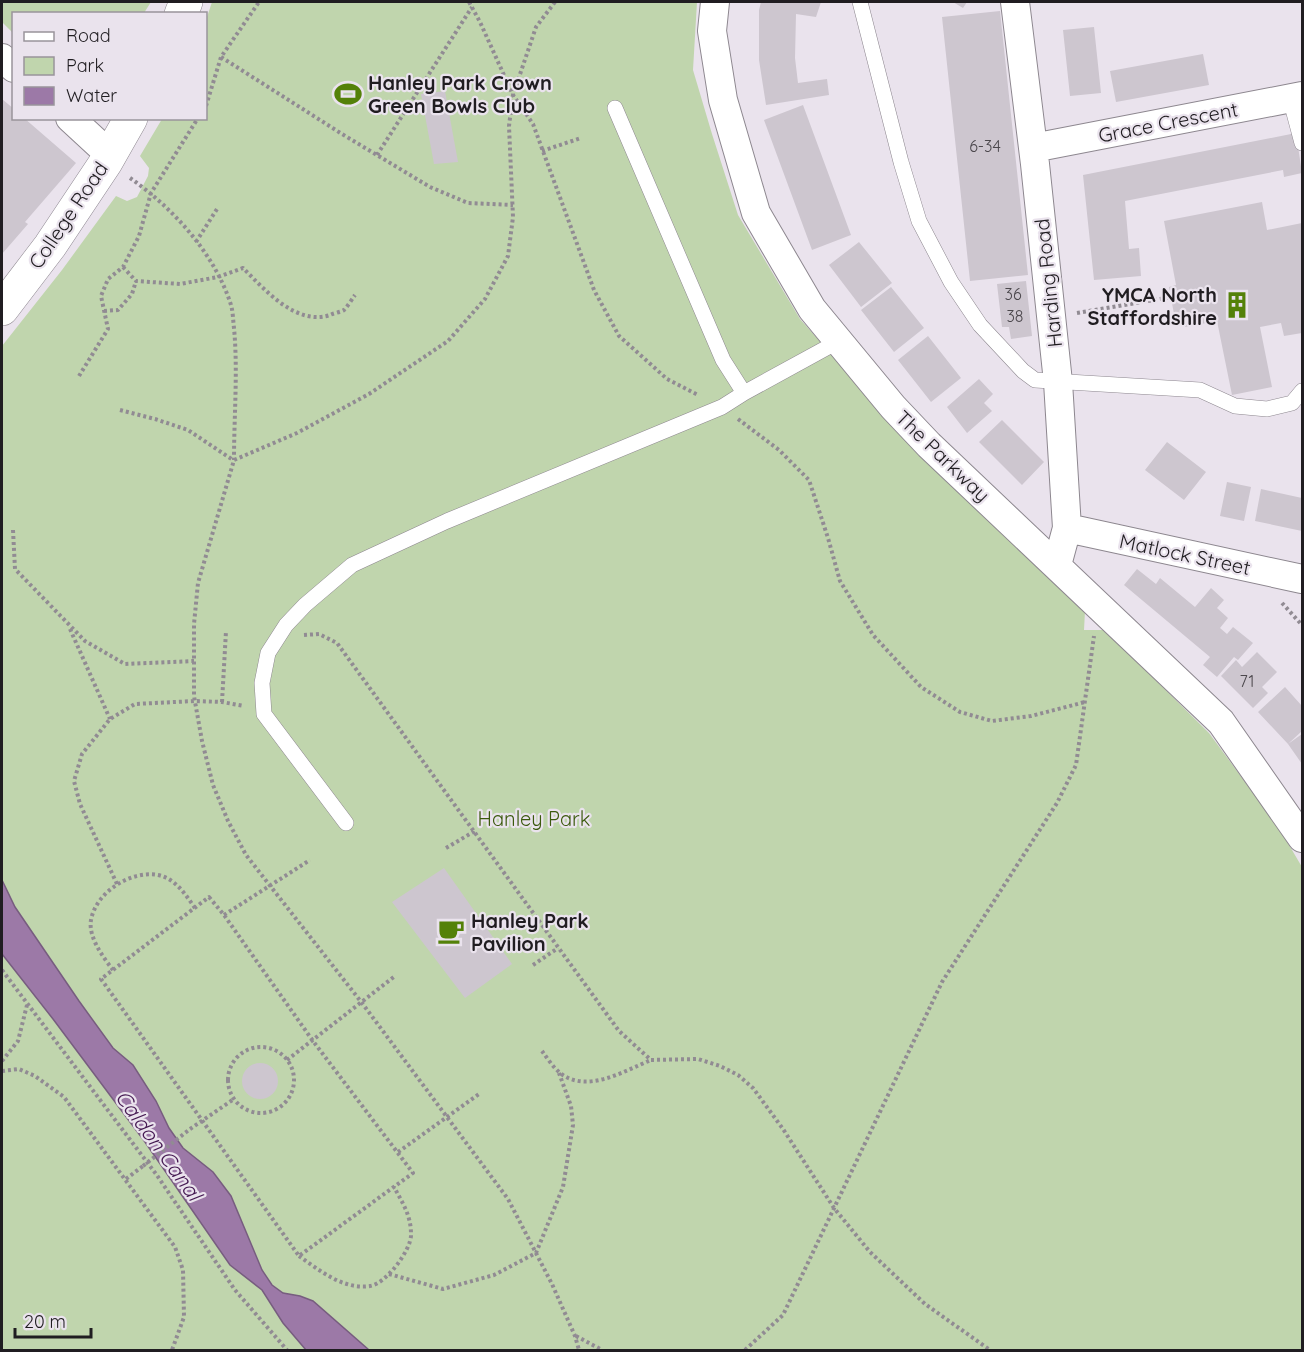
<svg xmlns="http://www.w3.org/2000/svg" width="1304" height="1352" font-family="Quicksand,sans-serif">
	<style>
		.green { fill: #c0d5ad }
		.water { fill: #9c79a7; stroke: #775d7f; stroke-width: 1.5 }
		.building { fill: #cdc6cf }
		.lines { fill: none; stroke-linecap: round; stroke-linejoin: round }
		.service-casing { stroke: #8d878f; stroke-width: 16 }
		.minor-casing { stroke: #8d878f; stroke-width: 30 }
		.tertiary-casing { stroke: #8d878f; stroke-width: 34 }
		.path { stroke: #918b93; stroke-width: 4; stroke-dasharray: 3 3; stroke-linecap: butt }
		.service { stroke: #fff; stroke-width: 15 }
		.minor { stroke: #fff; stroke-width: 28 }
		.tertiary { stroke: #fff; stroke-width: 33 }
		.path-bridge { stroke: #918b93; stroke-width: 4; stroke-dasharray: 3 3; stroke-linecap: butt }
		.labels { text-anchor: middle; dominant-baseline: central; stroke-width: 4.5; stroke-linejoin: round; paint-order: stroke }
		.number-label { font-size: 16px; fill: #4b474c }
		.poi-label { font-size: 20px; font-weight: bold; fill: #201d21; stroke: #eae3ed; text-anchor: start }
		.street-label { font-size: 20px; fill: #201d21; stroke: #eae3ed }
		.park-label { font-size: 20px; fill: #3b5a0d; stroke: #eae3ed }
		.water-label { font-size: 21px; font-style: italic; fill: #441851; stroke: #eae3ed }
	</style>
	<rect width="100%" height="100%" fill="#eae3ed"/>
	<!-- green -->
	<path class="green" d="M2,2H151L144,13L14,14L13,33L2,22Z
		M212,2H697L693,70L712,134L738,215L800,319L841,365L1085,611L1084,630H1105L1209,733L1279,828L1302,867V1350H2V346L62,270L116,196L127,201L137,197L148,176L149,168L140,156L162,119L206,118V20Z"/>
	<!-- water -->
	<path class="water" d="M2,880L15,907L79,1001L113,1048L133,1065L156,1101L169,1128L183,1148L213,1172L231,1196L262,1270L272,1285L283,1293L300,1296L313,1301L369,1350H306L283,1323L262,1290L230,1265L145,1142L53,1019L2,954Z"/>
	<!-- building -->
	<path class="building" d="M761,2H821L816,17L796,14L795,58L798,83L827,79L829,95L766,105L759,60V10Z
		M953,2H967L963,8Z
		M1000,11L1028,275L970,281L942,17Z
		M1094,27L1101,93L1070,96L1063,30Z
		M1203,54L1209,85L1116,102L1110,71Z
		M445,91L458,162L434,164L421,94Z
		M2,99L14,109V118H24L76,163L25,222L28,224L2,254Z
		M803,105L851,235L812,250L764,120Z
		M1296,133L1302,173L1284,177L1283,170L1125,201L1129,249L1139,248L1141,276L1094,280L1083,175Z
		M1262,202L1267,230L1302,223V333L1284,336L1281,323L1260,327L1272,387L1232,395L1217,321L1185,327L1182,313L1174,314L1169,287L1176,285L1164,221Z
		M859,242L892,283L861,307L829,265Z
		M1026,281L1032,336L1011,339L1009,327H1002L997,284Z
		M891,287L924,328L894,352L861,310Z
		M928,336L961,378L931,402L898,360Z
		M979,379L993,394L984,403L992,411L967,433L947,407Z
		M1002,420L1044,462L1022,485L979,442Z
		M1167,442L1206,472L1184,500L1145,470Z
		M1227,482L1251,487L1244,521L1220,516Z
		M1261,489L1302,498V531L1255,521Z
		M1137,569L1156,584L1160,578L1195,607L1211,588L1224,600L1217,608L1228,618L1220,628L1227,634L1233,627L1253,643L1238,660L1234,657L1217,677L1203,665L1210,657L1124,585Z
		M1257,652L1277,672L1262,687L1268,693L1253,708L1221,676L1236,660L1242,667Z
		M1285,687L1302,706V731L1288,744L1258,712Z
		M1302,734V764L1288,744Z
		M444,868L512,964L465,998L392,902Z
		M242 1081a18 18 0 1 1 36 0a18 18 0 1 1-36 0Z"/>
	<g class="lines">
		<defs>
			<path id="service" d="M860,2L901,162L919,221L951,282L980,325L1023,371L1035,380L1200,390L1235,406L1267,409L1292,403L1302,391
				M1290,98L1302,143
				M615,108L723,360L744,393
				M346,823L264,714L262,683L268,653L286,625L305,605L352,565L447,521L722,407L744,393L839,341"/>
			<path id="minor" d="M715,2L712,31L723,100L756,213L812,309L893,407L929,445L1221,722L1302,838
				M1015,2L1035,164L1058,382L1067,528L1057,565
				M2,58L14,68
				M70,118L109,154
				M1033,148L1302,96
				M1067,528L1302,579"/>
			<path id="tertiary" d="M181,14L186,2
				M2,309L50,246L106,162L131,118"/>
		</defs>
		<!-- service casing -->
		<use href="#service" class="service-casing"/>
		<!-- minor casing -->
		<use href="#minor" class="minor-casing"/>
		<!-- tertiary casing -->
		<use href="#tertiary" class="tertiary-casing"/>
		<!-- path -->
		<path class="path" d="M469,2L480,22L513,95L533,124L594,290L619,336L667,379L698,395
			M555,2L536,27L513,95L509,126L513,217L508,256L485,299L448,341L369,394L297,433L234,460L198,583L194,624V696L202,741L213,785L228,821L246,855L362,1003L508,1199L552,1284L575,1336L579,1350
			M221,57L342,134L430,187L468,203L513,205
			M206,106L221,57L259,2
			M542,151L581,138
			M377,155L472,7
			M130,178C173,208 215,254 231,305C233,312 233,320 234,328C238,371 234,416 234,460
			M196,242L217,209
			M123,267L136,281L180,284L218,277L243,268C265,290 296,326 330,315C334,313 341,312 344,310C348,306 352,299 355,295
			M104,311L118,310L132,294L136,281
			M1077,313L1171,297
			M79,376L108,329L101,296L108,279L123,267L139,236L151,193L198,118
			M120,410L155,419L188,430L233,460
			M738,419L779,450L809,480L828,538L840,581L873,635L921,687L960,712L992,721L1031,716L1085,702
			M13,530L15,569L85,641L125,664L194,661
			M1282,603L1302,625
			M70,629L110,719
			M304,635L319,634L337,643L619,1031L651,1060L698,1059L720,1066L738,1075L753,1088L783,1129L834,1208L870,1252L925,1304L990,1350
			M222,702L226,631
			M446,848L475,831
			M117,884L80,804L74,781L82,754L110,719L135,704L195,701L222,702L244,706
			M209,897L224,915L313,1041L413,1173L299,1256L101,979Z
			M224,915L310,860
			M533,965L558,948
			M2,970L156,1174L235,1290L287,1350
			M113,970C103,957 88,937 91,920C96,892 131,870 158,875C176,879 185,894 195,908
			M228 1080a33 33 0 1 1 66 0a33 33 0 1 1-66 0Z
			M542,1051C547,1058 553,1067 560,1073C587,1094 624,1071 651,1060
			M287,1060L395,976
			M2,1061L18,1041L27,1005
			M2,1071L19,1069L35,1076L64,1097L175,1247L183,1270L184,1317L172,1350
			M190,1129L234,1099
			M398,1152L479,1094
			M126,1179L143,1166
			M299,1256C319,1270 343,1290 370,1286C386,1284 412,1249 411,1234C411,1215 402,1202 394,1187
			M389,1274L443,1289L494,1275L536,1253L563,1187L573,1125L571,1106L559,1073
			M576,1336L602,1350
			M745,1350L783,1315L942,982L1057,803L1076,765L1094,636"/>
		<!-- service -->
		<use href="#service" class="service"/>
		<!-- minor -->
		<use href="#minor" class="minor"/>
		<!-- tertiary -->
		<use href="#tertiary" class="tertiary"/>
		<!-- path-bridge -->
		<path class="path-bridge" d="M143,1166L190,1129"/>
	</g>
	<!-- icons -->
	<defs>
		<symbol id="stadium-bare" viewBox="-9 -9 18 18"><path d="M0-5a6.5 5 0 1 0 0 10a6.5 5 0 1 0 0-10ZM-3.5-1.8h7v3.6h-7Z" fill="#548109" stroke="#eae3ed" stroke-width="2.5" paint-order="stroke"/></symbol>
		<symbol id="building-bare" viewBox="-9 -9 18 18"><path d="M-4-6H4V6H1V3H-1V6H-4ZM-2.5-4.3h1.7v1.8h-1.7ZM.8-4.3h1.7v1.8H.8ZM-2.5-1h1.7V.8h-1.7ZM.8-1h1.7V.8H.8Z" fill="#548109" stroke="#eae3ed" stroke-width="2.5" paint-order="stroke"/></symbol>
		<symbol id="cafe-bare" viewBox="-9 -9 18 18"><path d="M-5.5-4.5H6V0H3Q3 3.5 0 3.5H-2.5Q-5.5 3.5-5.5 0ZM3-3.2v2h1.7v-2ZM-6 4.5H4V6H-6Z" fill="#548109" stroke="#eae3ed" stroke-width="2.5" paint-order="stroke"/></symbol>
	</defs>
	<g fill-rule="evenodd">
		<use href="#stadium-bare" x="329" y="75" width="38" height="38"/>
		<use href="#building-bare" x="1218" y="286" width="38" height="38"/>
		<use href="#cafe-bare" x="432" y="912" width="38" height="38"/>
	</g>
	<g class="labels">
		<!-- number labels -->
		<g class="number-label">
			<text x="985" y="146">6-34</text>
			<text x="1013" y="294">36</text>
			<text x="1015" y="316">38</text>
			<text x="1247" y="681">71</text>
		</g>
		<!-- poi labels -->
		<g class="poi-label">
			<text x="368" y="82">Hanley Park Crown<tspan x="368" dy="23">Green Bowls Club</tspan></text>
			<text x="1217" y="294" text-anchor="end">YMCA North<tspan x="1217" dy="23">Staffordshire</tspan></text>
			<text x="471" y="920">Hanley Park<tspan x="471" dy="23">Pavilion</tspan></text>
		</g>
		<!-- street labels -->
		<g class="street-label">
			<text transform="translate(1168 122) rotate(-11)">Grace Crescent</text>
			<text transform="translate(68 215) rotate(-56)">College Road</text>
			<text transform="translate(1048 283) rotate(-96)">Harding Road</text>
			<text transform="translate(943 456) rotate(44)">The Parkway</text>
			<text transform="translate(1185 554) rotate(12)">Matlock Street</text>
		</g>
		<!-- park labels -->
		<g class="park-label">
			<text x="534" y="818">Hanley Park</text>
		</g>
		<!-- water labels -->
		<g class="water-label">
			<text transform="translate(159 1145) rotate(54)">Caldon Canal</text>
		</g>
	</g>
	<!-- border -->
	<rect width="1304" height="1352" fill="none" stroke="#201d21" stroke-width="6"/>
	<!-- legend -->
	<rect x="12" y="12" width="195" height="108" fill="#eae3ed" stroke="#99949b" stroke-width="1.5"/>
	<rect x="24" y="32" width="30" height="9" fill="#ffffff" stroke="#99949b" stroke-width="1.5"/>
	<text x="66" y="42" font-size="18" fill="#201d21">Road</text>
	<rect x="24" y="57" width="30" height="18" fill="#c0d5ad" stroke="#99949b" stroke-width="1.5"/>
	<text x="66" y="72" font-size="18" fill="#201d21">Park</text>
	<rect x="24" y="87" width="30" height="18" fill="#9c79a7" stroke="#99949b" stroke-width="1.5"/>
	<text x="66" y="102" font-size="18" fill="#201d21">Water</text>
	<!-- scale -->
	<path d="M15 1328v9h76v-9" fill="none" stroke="#201d21" stroke-width="3"/>
	<text x="24" y="1328" font-size="18" fill="#201d21" stroke="#eae3ed" stroke-width="4.5" paint-order="stroke">20 m</text>
</svg>
